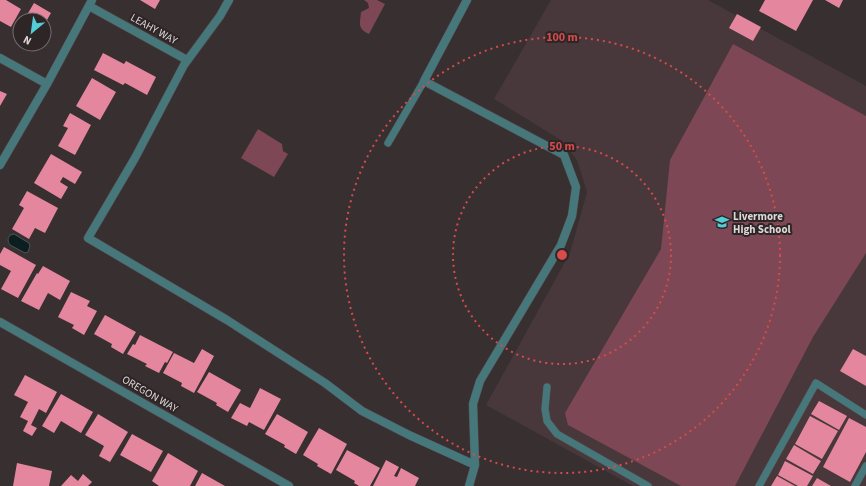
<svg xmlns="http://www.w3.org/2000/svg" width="866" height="486" font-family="'Source Sans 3',sans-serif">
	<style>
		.built { fill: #48383b }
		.green { fill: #7d4755 }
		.water { fill: #0c1e20; stroke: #4b5657 }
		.building { fill: #e5869f }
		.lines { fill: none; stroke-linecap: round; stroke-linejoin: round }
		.service-casing { stroke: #564d4f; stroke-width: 8 }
		.minor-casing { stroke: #564d4f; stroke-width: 9 }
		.service { stroke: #46777b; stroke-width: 7 }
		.minor { stroke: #46777b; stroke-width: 8 }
		.ring { fill: none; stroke: #d74b4b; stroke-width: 2; stroke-dasharray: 2 4 }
		.labels { text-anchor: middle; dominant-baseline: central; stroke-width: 4; stroke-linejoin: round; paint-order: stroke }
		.street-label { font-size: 11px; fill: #ddd7d8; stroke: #2e2527 }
		.poi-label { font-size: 11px; font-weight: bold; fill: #ddd7d8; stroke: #2e2527; text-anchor: start }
		.centre { fill: #d74b4b; stroke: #2e2527; stroke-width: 2 }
		.ring-label { font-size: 12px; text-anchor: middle; font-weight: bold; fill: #d74b4b; stroke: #2e2527; stroke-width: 4; stroke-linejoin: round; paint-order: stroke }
	</style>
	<rect width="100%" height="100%" fill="#382f31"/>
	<!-- built -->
	<path class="built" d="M551,0H708L866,86V486H633L486,405L570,253L587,192L577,160L561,140L494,99Z"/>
	<!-- green -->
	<path class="green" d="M364,0H377L385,4L369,34C357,28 360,24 361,12L369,8L368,3Z
		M733,44L866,116V253L813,337L735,486H681L568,425L565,413L661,249L670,160Z
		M258,129L282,144L283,151L288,154L274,177L241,158Z"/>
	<!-- water -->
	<path class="water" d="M14,234L29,243L30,246L28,252L25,253L10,245C7,241 8,238 10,235Z"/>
	<!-- building -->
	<path class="building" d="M0,0H6L21,9L11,27L0,21Z
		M140,0H160L155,9Z
		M765,0H813L796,31L759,11Z
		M825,0H843L839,8Z
		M34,3L51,13L44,25V20H24Z
		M737,14L761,27L753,41L729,28Z
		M103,53L124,64L126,61L156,77L147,95L125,83L123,85L94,70Z
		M92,78L116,92L100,120L76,106Z
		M0,91L7,94L0,106Z
		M70,113L91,125L75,155L58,146L68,128L63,126Z
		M51,154L82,172L75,184L63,177L60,182L68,187L61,199L34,183Z
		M27,191L58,208L45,233L35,228L29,239L12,229L24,208L19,205Z
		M4,247L36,265L18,298L1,289L11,271L0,265V254Z
		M43,266L70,281L60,300L48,293L39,310L21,301L37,273L38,274Z
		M71,292L90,301L87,306L97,311L84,335L72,328L74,325L58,317Z
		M105,315L136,332L123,354L111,347L112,344L94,334Z
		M140,335L173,352L167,363L165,362L159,373L145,366L147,364L127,354L133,344L135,345Z
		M202,349L214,356L194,393L181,386L182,383L163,373L174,353L194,363Z
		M853,349L866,356V386L840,371Z
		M209,372L241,390L228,412L216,405L217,403L197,392Z
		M25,375L57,392L46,413L39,409L31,425L37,428L32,436L23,431L28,421L20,417L28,402L14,395Z
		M260,388L281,399L264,430L249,422L247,426L231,418L240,403L250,408Z
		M61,394L93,412L81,433L61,421L54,433L42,426Z
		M819,401L847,416L839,430L811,414Z
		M98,414L128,432L110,462L99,456L104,446L85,435Z
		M277,414L308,432L296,454L284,447L285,445L265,434Z
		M810,416L838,431L822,459L795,444Z
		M849,418L866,427V452L850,482L823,467Z
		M319,428L347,444L331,474L317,466L318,464L303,455Z
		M132,434L163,451L151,472L120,455Z
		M794,445L821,461L813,474L786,459Z
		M347,450L380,468L370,486H359L354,483L355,481L336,470Z
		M168,453L198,471L190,486H159L152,481Z
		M386,460L399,467L394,476L397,477L401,468L419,478L415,486H373Z
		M785,461L813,476L807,486H798L778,475Z
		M17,463L52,471L49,486H13Z
		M202,473L225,486H195Z
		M83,474L92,482L88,486H61L71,475L78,481Z
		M777,476L795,486H771Z
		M817,478L831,486H812Z"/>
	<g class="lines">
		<defs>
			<path id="service" d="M388,143L424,81
				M547,387L545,409L547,421L557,434L648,486
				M759,486L816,383L866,415
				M855,486L866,466"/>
			<path id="minor" d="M229,0L220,16L184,65L135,158L88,238L227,320L325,383L362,411L409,435L475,465L469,486
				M467,0L424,81L564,155L576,187L572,216L561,245L480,381L473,404L475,465
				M89,6L187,60
				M0,58L47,84
				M0,165L47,84L92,0
				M0,322L289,486"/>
		</defs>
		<!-- service casing -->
		<use href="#service" class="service-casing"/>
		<!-- minor casing -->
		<use href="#minor" class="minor-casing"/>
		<!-- service -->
		<use href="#service" class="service"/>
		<!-- minor -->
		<use href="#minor" class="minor"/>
	</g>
	<!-- distance rings -->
	<g class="ring">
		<circle cx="562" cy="255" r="109"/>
		<circle cx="562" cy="255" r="218"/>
	</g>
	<!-- icons -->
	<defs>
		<symbol id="school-bare" viewBox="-9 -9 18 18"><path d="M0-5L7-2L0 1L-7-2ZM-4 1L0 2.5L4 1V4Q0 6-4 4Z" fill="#52ccd5" stroke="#2e2527" stroke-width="2.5" paint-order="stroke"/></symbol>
	</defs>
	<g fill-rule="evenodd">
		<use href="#school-bare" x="712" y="212" width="20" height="20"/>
	</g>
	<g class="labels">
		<!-- street labels -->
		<g class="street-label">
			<text transform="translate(154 29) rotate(29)">LEAHY WAY</text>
			<text transform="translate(150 394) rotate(30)">OREGON WAY</text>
		</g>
		<!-- poi labels -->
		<g class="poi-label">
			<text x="733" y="216">Livermore<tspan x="733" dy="13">High School</tspan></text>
		</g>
	</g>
	<circle cx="562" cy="255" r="6" class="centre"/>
	<g class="ring-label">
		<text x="562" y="41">100 m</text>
		<text x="562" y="150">50 m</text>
	</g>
	<!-- north arrow -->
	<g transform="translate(32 32) rotate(209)"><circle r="19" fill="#2e2527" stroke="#746c6e"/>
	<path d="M0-3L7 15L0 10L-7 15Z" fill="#52ccd5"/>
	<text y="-6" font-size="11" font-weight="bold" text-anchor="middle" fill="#ddd7d8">N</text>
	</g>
</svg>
